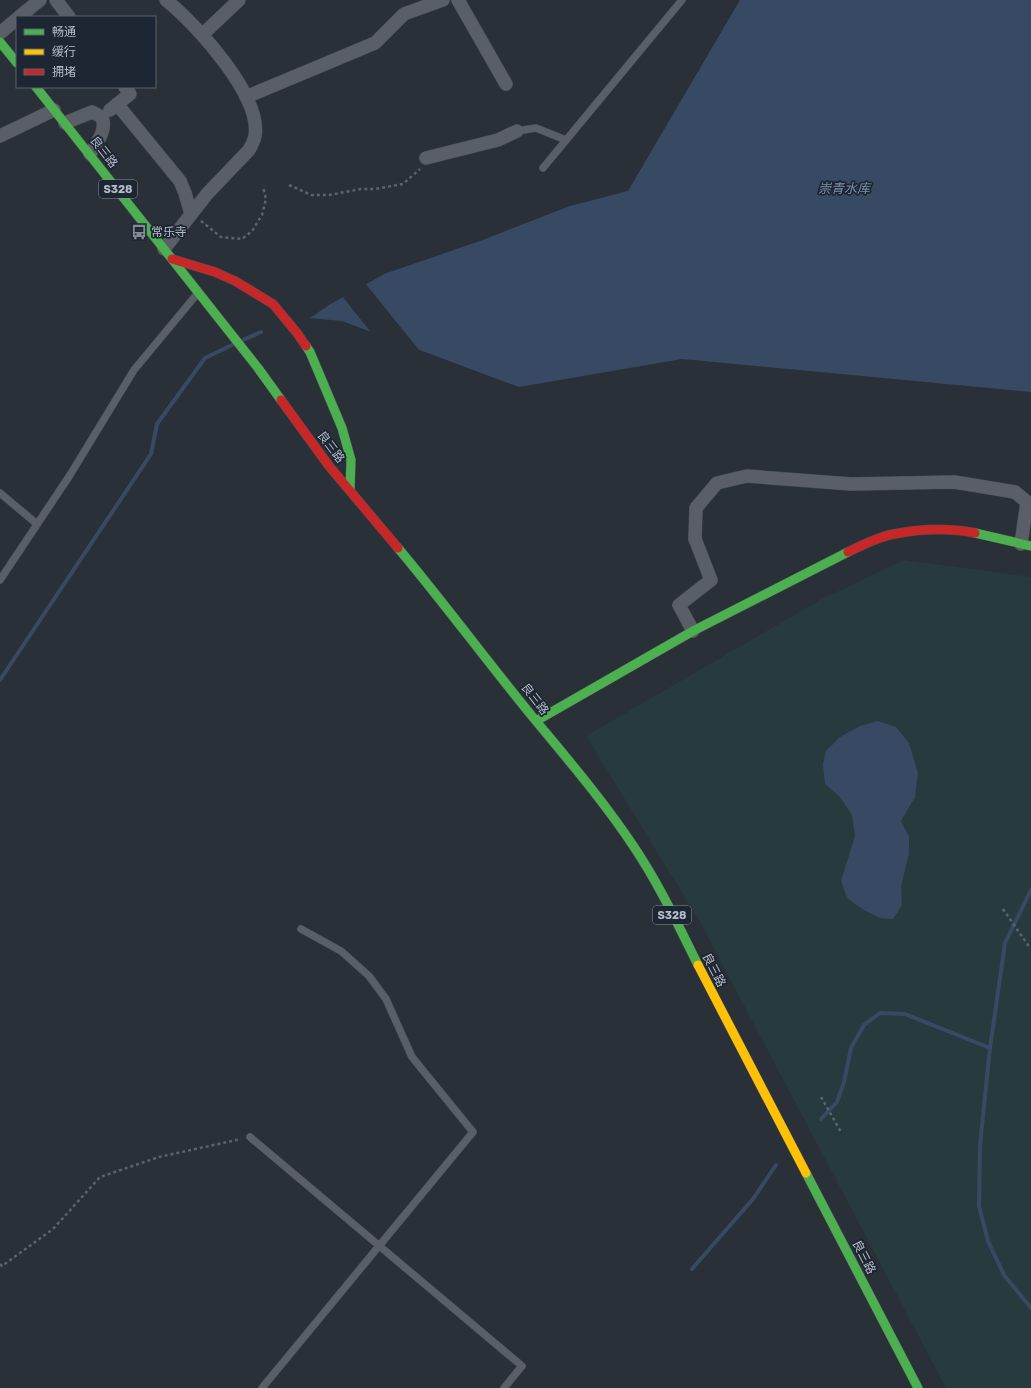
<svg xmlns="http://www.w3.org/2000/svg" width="1031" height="1388" font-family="Rubik,'Noto Sans SC',sans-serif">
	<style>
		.green { fill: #273a3e }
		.water { fill: #384963 }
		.pier { fill: #2a3038 }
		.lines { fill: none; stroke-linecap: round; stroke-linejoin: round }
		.stream { stroke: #384963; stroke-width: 4 }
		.lane-casing { stroke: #484c53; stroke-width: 8 }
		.street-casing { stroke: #484c53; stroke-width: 14 }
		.fast-casing { stroke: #484c53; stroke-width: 10 }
		.slow-casing { stroke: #484c53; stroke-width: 10 }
		.jam-casing { stroke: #484c53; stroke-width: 10 }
		.path { stroke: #5d636a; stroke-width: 2.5; stroke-dasharray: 3 3; stroke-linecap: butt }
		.lane { stroke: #5a5e66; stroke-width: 7 }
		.street { stroke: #5a5e66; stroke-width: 13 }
		.fast { stroke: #4caf50; stroke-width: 9 }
		.slow { stroke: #ffc107; stroke-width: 9 }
		.jam { stroke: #c62828; stroke-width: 9 }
		.labels { text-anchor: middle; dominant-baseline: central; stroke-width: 3.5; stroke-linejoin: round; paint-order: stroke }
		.shield { fill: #1d2633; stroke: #878f9c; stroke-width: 1 }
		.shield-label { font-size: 11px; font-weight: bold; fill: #b4bcc9 }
		.street-label { font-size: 12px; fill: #b4bcc9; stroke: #1d2633 }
		.poi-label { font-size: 12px; fill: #b4bcc9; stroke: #1d2633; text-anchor: start }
		.water-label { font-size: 13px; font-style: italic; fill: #7c92b1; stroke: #1d2633 }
	</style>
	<rect width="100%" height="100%" fill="#2a3038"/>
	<!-- green -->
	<path class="green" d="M904,560L1031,577V1388H946L700,922L586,736L820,600Z"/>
	<!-- water -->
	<path class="water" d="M740,0H1031V392L682,359L519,387L342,321L310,318L329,305L384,274L480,241L570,206L628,191Z
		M878,721L896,727L909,743L918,773L915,797L901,821L909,837V854L901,886L902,905L893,919L880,918L862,909L847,898L841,881L855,836L852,815L839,796L825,784L823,764L826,751L840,737L860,726Z"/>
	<!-- pier -->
	<path class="pier" d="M365,283L419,350L417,351L373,335L342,296Z"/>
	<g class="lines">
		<!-- stream -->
		<path class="stream" d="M243,340L261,332
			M0,680L151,454L157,424L205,358L232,345
			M1031,890L1005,943L990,1048L980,1145L979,1206L988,1241L1004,1275L1031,1308
			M821,1119L837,1102L844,1082L851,1048L864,1025L880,1013L905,1014L990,1048
			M692,1269L753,1199L776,1165"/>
		<defs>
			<path id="lane" d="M517,131L536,128L566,140
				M543,168L682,0
				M0,493L37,524
				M0,580L70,475L134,370L197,294
				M250,1137L522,1366L504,1388
				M262,1388L473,1132L412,1057L386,999L369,976L341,951L301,929"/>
			<path id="street" d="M56,0L69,17
				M458,0L506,84
				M19,17L40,0
				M0,33L17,19
				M202,35L239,0
				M246,97L375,43L404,14L443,0
				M117,104L180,181L185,193L191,214
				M110,110L130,94L125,87
				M65,123L92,112L102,117C107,131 97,142 90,154
				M0,136L54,110
				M426,158L498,140L517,131
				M164,249L207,194L249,150C252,145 254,141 255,136C262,96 196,24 166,0
				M693,631L679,605L711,580L695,539L696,508L717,483L747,476L851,484L954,482L1015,492L1027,502L1021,544"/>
			<path id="fast" d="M0,42L17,63
				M36,87L258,368L281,400
				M306,346L310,352L342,428L351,460L350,490
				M975,533L1031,546
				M398,548C445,604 489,664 536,721C570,762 605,803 634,847C659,884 678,925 698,965
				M536,721L693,631L848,552
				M806,1173L918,1388"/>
			<path id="slow" d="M698,965L806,1173"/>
			<path id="jam" d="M172,259L215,272L235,281L273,304L297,333L306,346
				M281,400L329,466L398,548
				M848,552C860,546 881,536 894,534C920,529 949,528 975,533"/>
		</defs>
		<!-- lane casing -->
		<use href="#lane" class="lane-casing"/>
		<!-- street casing -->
		<use href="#street" class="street-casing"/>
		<!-- fast casing -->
		<use href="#fast" class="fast-casing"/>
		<!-- slow casing -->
		<use href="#slow" class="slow-casing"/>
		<!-- jam casing -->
		<use href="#jam" class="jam-casing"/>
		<!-- path -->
		<path class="path" d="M289,185L311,195H329L361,189H375L403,184L420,169
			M201,221L221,237L242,239L252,231L262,215L266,199L263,187
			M1003,909L1030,948
			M821,1097L841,1132
			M0,1264L2,1266L53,1229L100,1177L159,1157L241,1139"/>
		<!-- lane -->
		<use href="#lane" class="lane"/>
		<!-- street -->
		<use href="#street" class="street"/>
		<!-- fast -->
		<use href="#fast" class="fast"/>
		<!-- slow -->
		<use href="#slow" class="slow"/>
		<!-- jam -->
		<use href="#jam" class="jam"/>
	</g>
	<!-- icons -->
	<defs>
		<symbol id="bus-bare" viewBox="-9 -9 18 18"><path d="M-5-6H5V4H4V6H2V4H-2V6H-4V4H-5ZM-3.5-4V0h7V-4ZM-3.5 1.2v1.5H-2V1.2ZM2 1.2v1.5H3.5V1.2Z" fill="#848b96" stroke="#1d2633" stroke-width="2.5" paint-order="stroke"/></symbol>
	</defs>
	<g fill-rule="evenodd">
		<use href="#bus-bare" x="128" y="221" width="22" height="22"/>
	</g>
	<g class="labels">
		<!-- shield labels -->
		<g class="shield">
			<rect x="99" y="180" width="38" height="18" rx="3"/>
			<rect x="653" y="906" width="38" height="18" rx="3"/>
		</g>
		<g class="shield-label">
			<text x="118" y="189">S328</text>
			<text x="672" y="915">S328</text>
		</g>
		<!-- street labels -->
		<g class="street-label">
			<text transform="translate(104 152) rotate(52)">良三路</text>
			<text transform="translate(331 447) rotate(53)">良三路</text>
			<text transform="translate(535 699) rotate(52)">良三路</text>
			<text transform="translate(714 970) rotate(63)">良三路</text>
			<text transform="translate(864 1257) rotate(63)">良三路</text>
		</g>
		<!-- poi labels -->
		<g class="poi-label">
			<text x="151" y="232">常乐寺</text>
		</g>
		<!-- water labels -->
		<g class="water-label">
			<text x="844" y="188">崇青水库</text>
		</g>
	</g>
	<!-- legend -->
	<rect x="16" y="16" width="140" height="72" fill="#1d2633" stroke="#59626f"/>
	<rect x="24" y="29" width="20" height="6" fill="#4caf50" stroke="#59626f"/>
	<text x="52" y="36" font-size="12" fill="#b4bcc9">畅通</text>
	<rect x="24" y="49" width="20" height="6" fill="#ffc107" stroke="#59626f"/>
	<text x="52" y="56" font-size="12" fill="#b4bcc9">缓行</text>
	<rect x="24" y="69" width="20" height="6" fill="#c62828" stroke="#59626f"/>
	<text x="52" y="76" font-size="12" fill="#b4bcc9">拥堵</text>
</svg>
